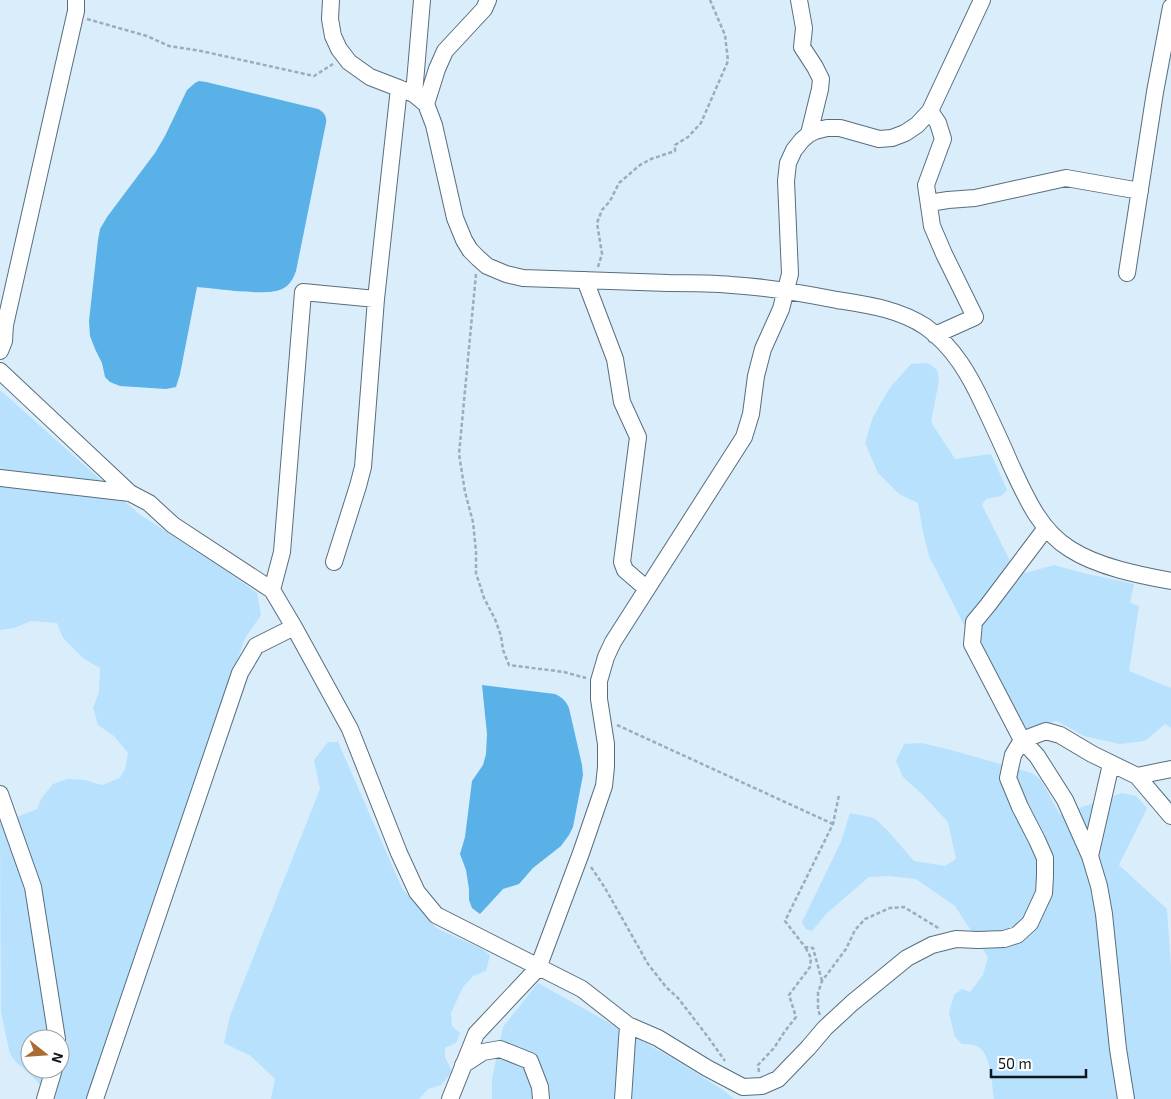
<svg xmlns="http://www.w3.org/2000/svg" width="1171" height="1099" font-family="'Exo 2',sans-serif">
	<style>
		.green { fill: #b7e1fd; fill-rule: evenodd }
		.water { fill: #59b1e8 }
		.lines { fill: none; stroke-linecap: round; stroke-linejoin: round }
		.minor-casing { stroke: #586e7d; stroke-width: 18 }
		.path { stroke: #9cacb8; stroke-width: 2.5; stroke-dasharray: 4 2.5; stroke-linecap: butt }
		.minor { stroke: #fff; stroke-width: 16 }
	</style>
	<rect width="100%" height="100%" fill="#d9edfb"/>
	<!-- green -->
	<path class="green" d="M928,363L937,370L939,381L931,422L955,459L991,454L1007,490L1001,496L986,499L982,505L1012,565L1026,573L1054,565L1083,573L1134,584L1130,603L1139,606L1129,671L1171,688V728L1165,724L1145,741L1119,744L1084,736L1057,721L1026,729L966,629L929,556L923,532L918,503L899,494L878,473L865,443L873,417L889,389L911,364Z
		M0,390L139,514L225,570L257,593L261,615L245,638L87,1099H51L36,1080L16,1062L10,1054L1,1012L0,824L37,809L41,799L53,784L68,779L84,780L102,785L120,778L125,769L128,753L114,736L98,725L93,708L99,692L100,668L84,659L63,638L57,623L31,621L14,628L0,630ZM30,1039H60V1069H30Z
		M328,742H338L402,888L436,928L480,948L490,955L486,971L473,976L463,987L451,1013L452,1026L460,1033L456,1043L445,1048V1057L452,1072L441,1085L428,1089L419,1099H271L275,1079L251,1056L224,1043L230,1016L320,789L314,760Z
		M921,743L951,750L1032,773L1041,780L1060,815L1122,793L1136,796L1147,808L1119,865L1167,909L1171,967V1099H994C992,1086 991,1058 981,1049C976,1044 968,1044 962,1044L955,1037L949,1013L954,995L962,989L970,992L983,975L988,957L955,906L916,879L889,876L869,877L827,913L812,931L806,929L802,922L841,842L850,813L874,818L888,831L914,861L945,866L956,859L948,822L923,795L903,777L896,761L904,744Z
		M538,983L672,1058L723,1090L734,1099H492V1079L503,1027Z"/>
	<!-- water -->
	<path class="water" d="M199,81L206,82L318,109C324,112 327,116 326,123L296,271C293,279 290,285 282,289C267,297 215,288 197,287L180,374L176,387L166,389L120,386L110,382L105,377L102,363L95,349L90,336L89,321L98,240L100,229L107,217L155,153L165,136L187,90L195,83Z
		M482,685L555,694C562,697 566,701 569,708L582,765L583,775L573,827L569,835L561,846L533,868L519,884L503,889L480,914L472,908L469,900V889L466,870L460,854L465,837L472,781L483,765L486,754L487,734Z"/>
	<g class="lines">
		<defs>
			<path id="minor" d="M331,0L330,19L333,36L339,49L349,62L370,77L414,94L426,104L434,125L455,218L464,240L470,250L478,258L487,266L506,274L523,278C571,280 620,281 668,283C689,283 711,283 732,285C767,287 802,293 837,300C868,305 899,309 926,327C954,347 970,376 984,406C993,425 1002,444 1010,463C1025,495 1039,530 1070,549C1098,567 1139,575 1171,581
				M799,0L804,28L802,47L815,67L821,79L820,89L809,134
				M414,94L422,0
				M426,104L437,69L445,51L484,9L488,0
				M930,111L938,123L943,139L926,185L932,226L944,254L975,317L935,335
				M929,203L948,200L975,198L1066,178L1140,191
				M1127,273L1155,92L1171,7
				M585,280L615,359L622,402L638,437L622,562L625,570L647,589
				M0,351L4,341L5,325L63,68L76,11V0
				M0,371L130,493L149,503L173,525L272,590L294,627L350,729L399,853L417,892L436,915L582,989L628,1025L658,1038L707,1068L743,1087L762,1086L778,1079L808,1048L825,1028L852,1003L907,958L932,945L956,939L978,940L1004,939L1017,935L1030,923L1044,893L1045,876V858L1037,840L1020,807L1008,778L1013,755L1022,740L1046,731L1060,735L1092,754L1137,776L1171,816
				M0,478L130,493
				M1046,528L988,605L974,622L972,644L1022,740L1037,756L1065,800L1090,856L1099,886L1104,914L1118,1049L1126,1099
				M334,562L358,486L363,467L376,299L399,88
				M272,590L282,552L303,292L376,299
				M1137,776L1171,769
				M0,794L33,887L57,1039
				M1090,856L1111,764
				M463,1065L483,1052L500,1049L530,1061L540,1087L541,1099
				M45,1099L54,1069
				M95,1099L240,673L256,646L294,627
				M450,1099L476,1034L538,968L581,853L604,786L606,767V744L599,699V681L606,657L613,642L744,437L751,414L756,376L763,349L781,309L790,274L786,181L788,163L794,150L802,140L809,134L815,131L827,128H840L879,139L892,138L905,133L917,125L930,111L982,0
				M623,1099L628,1025"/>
		</defs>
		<!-- minor casing -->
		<use href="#minor" class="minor-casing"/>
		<!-- path -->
		<path class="path" d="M87,19L147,36L169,46L201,51L314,76L333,64
			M598,267L602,254L597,223L602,210L610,201L619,183L640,165L651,159L675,151V145L688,137L701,123L728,61L725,35L710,0
			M476,274L459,454L465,492L473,522L476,552V573L484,598L495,619L501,636L503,650L509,665L564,672L586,678
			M617,725L833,824
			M591,867L605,888L648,964L666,987L678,998L708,1037L725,1061
			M822,981L813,948L805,947L785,921L833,824L839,795
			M820,1015L818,1010V993L822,981L846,949L855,930L865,919L890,908L904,907L940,929
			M759,1072L758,1065L774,1048L785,1031L796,1017L789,995L810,967L811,958L805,947"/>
		<!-- minor -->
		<use href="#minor" class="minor"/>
	</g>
	<!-- north arrow -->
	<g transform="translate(45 1054) rotate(107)"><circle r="24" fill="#ffffff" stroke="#9ea2a4"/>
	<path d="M0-4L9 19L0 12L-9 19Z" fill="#ab6b34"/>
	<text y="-8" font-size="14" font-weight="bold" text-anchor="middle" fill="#0d161c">N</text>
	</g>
	<!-- scale -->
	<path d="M991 1069v8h95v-8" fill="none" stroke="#0d161c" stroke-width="2.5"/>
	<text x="998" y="1069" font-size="15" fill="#0d161c" stroke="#ffffff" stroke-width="4" paint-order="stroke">50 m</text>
</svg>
